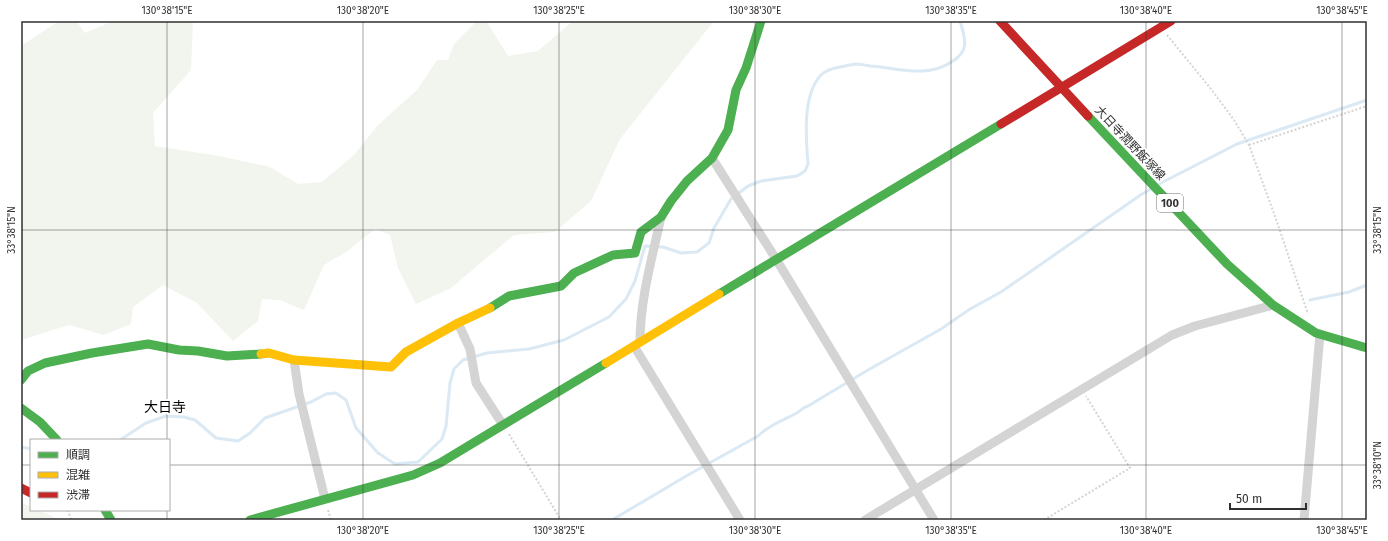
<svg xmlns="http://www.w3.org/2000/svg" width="1388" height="541" font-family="'Fira Sans','Noto Sans JP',sans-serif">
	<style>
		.green { fill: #f1f5ed }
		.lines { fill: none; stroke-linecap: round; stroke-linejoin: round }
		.stream { stroke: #dae9f3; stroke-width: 3 }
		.path { stroke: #d4d4d4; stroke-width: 2; stroke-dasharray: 2 2; stroke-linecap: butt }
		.street { stroke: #d4d4d4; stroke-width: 9 }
		.fast { stroke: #4caf50; stroke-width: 9 }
		.slow { stroke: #ffc107; stroke-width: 9 }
		.jam { stroke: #c62828; stroke-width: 9 }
		.ticks { fill: none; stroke: #303030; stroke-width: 1; stroke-opacity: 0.45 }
		.labels { text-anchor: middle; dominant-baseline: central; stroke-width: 4; stroke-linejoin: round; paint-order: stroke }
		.shield { fill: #fff; stroke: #6e6e6e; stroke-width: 1 }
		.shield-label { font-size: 11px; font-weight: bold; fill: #303030 }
		.street-label { font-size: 12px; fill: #303030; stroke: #fff }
		.quarter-label { font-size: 14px; fill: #000; stroke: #fff }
		.neatline { fill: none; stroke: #303030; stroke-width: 1.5 }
		.ticks-label { font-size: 10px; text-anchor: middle; fill: #303030 }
	</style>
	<rect width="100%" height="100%" fill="#fff"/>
	<!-- green -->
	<path class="green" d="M59,21H76L85,33L113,21H193L191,70L153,113L155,146L219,156L270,167L298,184L322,182L354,155L378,125L417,90L437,60H448L454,44L477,21H486L508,56L538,51L573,21H714L620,139L591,201L555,232L514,235L451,288L416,304L398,268L390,235L375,229L346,252L324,265L304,310L280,300L262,299L258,321L233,341L197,303L163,285L133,307L131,324L104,335L69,325L21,340V46Z
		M21,502L31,507V510H38L60,520H21Z"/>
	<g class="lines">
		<!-- stream -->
		<path class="stream" d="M1159,184L1237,144L1367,100
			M1310,300L1349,292L1367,285
			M120,440L146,423L166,416L184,417L195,420L216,438L238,441L250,433L265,418L311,402L326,394L336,393L346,400L356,428L378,453L395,464L418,462L442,439L446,426L450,383L454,369L463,360L487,353L529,349L564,340L609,317L626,299L635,281L645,246L663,247L681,253L697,252L709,243L714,228L731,199L748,186L761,181L797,176L805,171L808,164C806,139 802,95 821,75C825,71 834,68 840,67C845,66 850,65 855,64C860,64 865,65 870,66C899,68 927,79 953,61C970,50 965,38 960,21
			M21,447L31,449
			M612,520L688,475L758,436C769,425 784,420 797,413C801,410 803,407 808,406L868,370L941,329L970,309L1001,292L1142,194L1151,189"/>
		<!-- path -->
		<path class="path" d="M1167,35L1211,89L1234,120L1249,145L1276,219L1308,314
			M1249,145L1367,106
			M509,434L561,520
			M68,510L71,520
			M328,510L331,520
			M1044,520L1130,468L1086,396"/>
		<!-- street -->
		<path class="street" d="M712,158L776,259L934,520
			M458,323L470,349L476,383L503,425
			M640,342C640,300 652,258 661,217
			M634,346L740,520
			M294,360L299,394L325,499
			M865,520L1172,335L1195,326L1273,305
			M1304,520L1320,334"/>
		<!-- fast -->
		<path class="fast" d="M1088,116L1227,264L1273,305L1316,333L1367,348
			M719,294L1001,124
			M490,308L509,296L561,286L574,273L613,255L635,253L641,232L661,217L671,201L687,181L712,158L728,130L736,90L746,68L761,21
			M21,380L28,371L45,363L92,353L148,344L179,350L198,351L227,356L261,354
			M21,408L40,422L57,440
			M105,510L111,520
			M250,520L413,475L440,463L606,363"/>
		<!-- slow -->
		<path class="slow" d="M261,354L269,353L294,360L391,367L406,352L458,323L490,308
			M606,363L719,294"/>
		<!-- jam -->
		<path class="jam" d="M1000,21L1088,116
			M1001,124L1171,21
			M21,488L31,493"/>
	</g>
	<!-- ticks -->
	<path class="ticks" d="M167,21V440M363,21V520M559,21V520M755,21V520M951,21V520M1146,21V520M1342,21V520M21,230H1367M21,465H31M169,465H1367M167,510V520"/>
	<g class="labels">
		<!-- shield labels -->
		<rect class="shield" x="1157" y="194" width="26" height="18" rx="3"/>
		<g class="shield-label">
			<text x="1170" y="203">100</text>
		</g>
		<!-- street labels -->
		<g class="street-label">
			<text transform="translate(1130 143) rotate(47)">大日寺潤野飯塚線</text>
		</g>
		<!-- quarter labels -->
		<g class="quarter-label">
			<text x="165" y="407">大日寺</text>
		</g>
	</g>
	<!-- border -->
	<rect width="1388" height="541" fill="none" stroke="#ffffff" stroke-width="44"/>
	<!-- legend -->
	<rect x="30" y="439" width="140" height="72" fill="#ffffff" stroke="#acacac"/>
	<rect x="38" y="452" width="20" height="6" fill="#4caf50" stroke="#acacac"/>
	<text x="66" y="459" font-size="12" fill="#303030">順調</text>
	<rect x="38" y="472" width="20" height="6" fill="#ffc107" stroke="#acacac"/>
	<text x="66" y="479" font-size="12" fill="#303030">混雑</text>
	<rect x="38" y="492" width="20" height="6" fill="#c62828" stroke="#acacac"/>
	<text x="66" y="499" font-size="12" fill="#303030">渋滞</text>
	<!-- scale -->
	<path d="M1230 503v6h76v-6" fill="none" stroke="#303030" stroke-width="2"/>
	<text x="1236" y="503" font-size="12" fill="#303030" stroke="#ffffff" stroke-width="3" paint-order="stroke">50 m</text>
	<rect x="22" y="22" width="1344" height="497" class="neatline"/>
	<g class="ticks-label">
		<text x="167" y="14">130°38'15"E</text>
		<text x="363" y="14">130°38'20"E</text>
		<text x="559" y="14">130°38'25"E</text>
		<text x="755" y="14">130°38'30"E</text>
		<text x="951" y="14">130°38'35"E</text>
		<text x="1146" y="14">130°38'40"E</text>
		<text x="1342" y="14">130°38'45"E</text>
		<text transform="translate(11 230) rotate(-90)" y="4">33°38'15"N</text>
		<text transform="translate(1377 230) rotate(-90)" y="4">33°38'15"N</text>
		<text transform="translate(1377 465) rotate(-90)" y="4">33°38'10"N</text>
		<text x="363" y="534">130°38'20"E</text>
		<text x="559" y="534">130°38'25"E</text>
		<text x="755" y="534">130°38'30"E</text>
		<text x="951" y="534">130°38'35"E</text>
		<text x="1146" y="534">130°38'40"E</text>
		<text x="1342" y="534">130°38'45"E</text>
	</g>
</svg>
